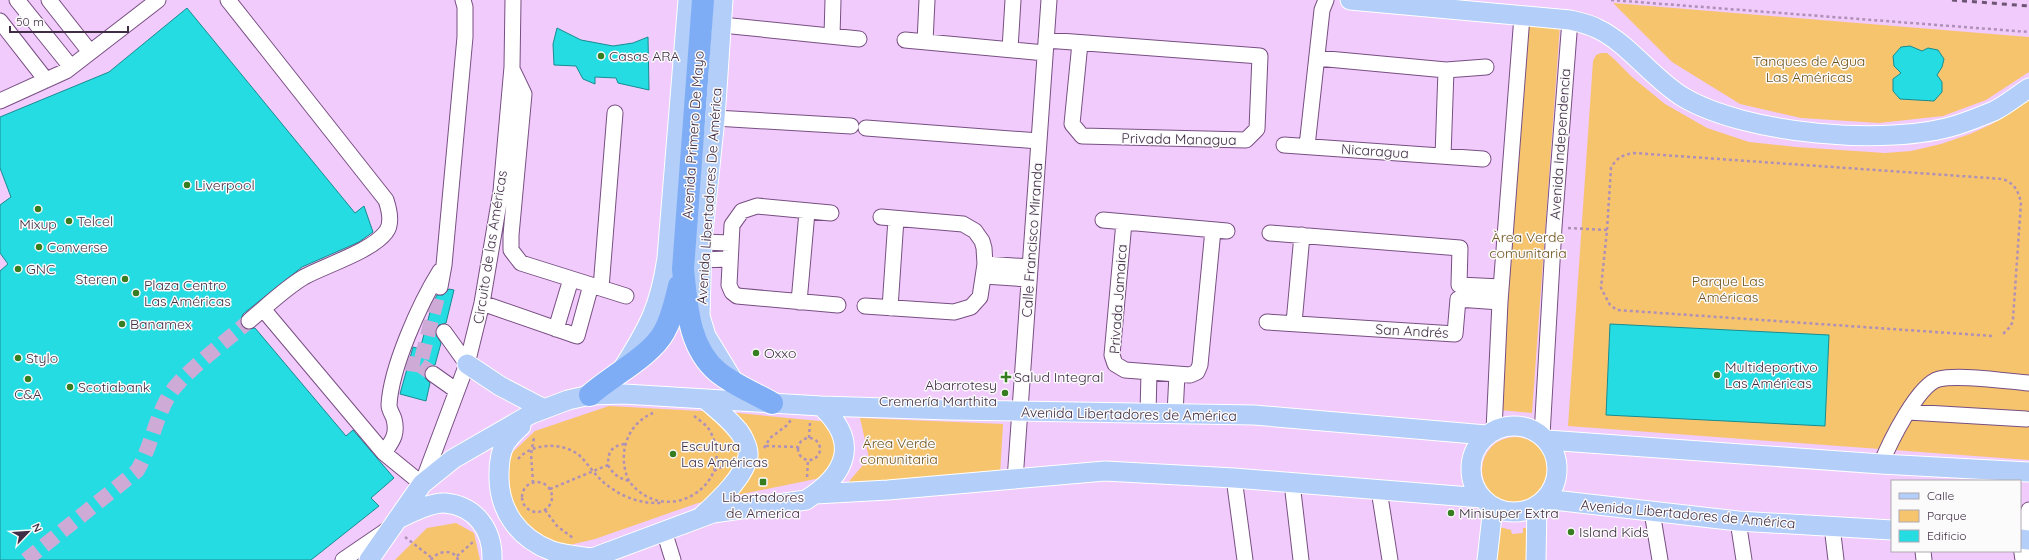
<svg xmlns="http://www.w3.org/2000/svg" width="2029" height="560" font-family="Quicksand,sans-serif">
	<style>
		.green { fill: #f7c46e }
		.building { fill: #26dce3; stroke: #178c91 }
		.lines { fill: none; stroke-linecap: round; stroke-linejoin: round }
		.minor-tunnel { stroke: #ceabd7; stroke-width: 15; stroke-dasharray: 15 8; stroke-linecap: butt }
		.minor-casing { stroke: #784f83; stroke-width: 17 }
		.major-casing { stroke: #fff; stroke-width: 21 }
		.highway-casing { stroke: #fff; stroke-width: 24 }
		.path { stroke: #af90b7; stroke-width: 2.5; stroke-dasharray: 3 3; stroke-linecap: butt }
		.minor { stroke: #fff; stroke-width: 15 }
		.major { stroke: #b2cef9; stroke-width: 19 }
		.highway { stroke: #7fadf5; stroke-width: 22 }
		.rail { stroke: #6d5573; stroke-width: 3; stroke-dasharray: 5 5; stroke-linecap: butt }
		.poi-dot { fill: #367c20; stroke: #fbfbfb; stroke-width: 1.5 }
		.labels { text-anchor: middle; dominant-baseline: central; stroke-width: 3; stroke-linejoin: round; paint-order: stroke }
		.poi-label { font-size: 14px; fill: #402d45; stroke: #fbfbfb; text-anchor: start }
		.park-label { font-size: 14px; fill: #6e521d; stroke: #fbfbfb }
		.street-label { font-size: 14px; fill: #402d45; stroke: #fbfbfb }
	</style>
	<rect width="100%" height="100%" fill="#f1cbfb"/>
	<!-- green -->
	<path class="green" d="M1613,3L2029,37V72L1986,100L1943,116L1879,123L1801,118L1740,104L1672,62Z
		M1527,22L1560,25L1532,413L1500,410Z
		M1601,53H1607L1614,59L1632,77L1665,104L1707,128L1749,142L1796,147L1885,153L1911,151L1941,144L1970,134L1992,124L2029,99V460L1568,426L1593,61L1596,55Z
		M609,406L737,413L830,422L844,441L830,476L698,503L595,539L553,549L509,513L501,463L535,431Z
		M860,418L1003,424L1000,475L846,485L869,458Z
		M1482 470a33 33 0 1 1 66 0a33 33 0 1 1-66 0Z
		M456,523L474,533L480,560H395L427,528Z
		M1496,526L1511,530L1512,534L1523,533V528L1534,529L1529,560H1493Z"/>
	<!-- building -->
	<path class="building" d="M187,8L355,213L364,206L373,232L359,242L302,267L243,314L240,322L246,329L255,328L346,436L353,430L394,478L371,498L379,506L311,560H0V271L8,264L0,253V205L11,197L0,168V117L109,72Z
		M557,28L581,40L613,46L633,43L648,37L649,90L618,83L616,78L595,77V84L583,79L576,66L554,65L553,44Z
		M1910,46L1922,51L1928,48L1938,50L1944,59L1942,67L1937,75L1942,82V92L1934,101L1900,99L1893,91V79L1901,73L1894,66L1893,56L1901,47Z
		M449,289L454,290L446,323L439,325L436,329L435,333L441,343L435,365L429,366L424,373L425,378L430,383L426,401L400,394L413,347L420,349L432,305L437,295H443Z
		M1610,324L1829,335L1825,426L1606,415Z"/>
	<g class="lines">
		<!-- minor-tunnel -->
		<path class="minor-tunnel" d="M406,363L420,365
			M433,374L420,365L440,287
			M26,560L137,471C151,447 155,420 168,397C180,375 229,339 249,321"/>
		<defs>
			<path id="minor" d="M17,0L71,67
				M49,0L90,52
				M228,0L386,200C389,209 393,223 386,232C372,251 326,265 304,277C284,289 267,306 249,321
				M0,21L46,80
				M722,25L859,39
				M832,36L833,0
				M905,40L1045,53
				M1046,40L1260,56L1257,129L1246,140L1082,136L1072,124L1080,43
				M925,42L927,0
				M1010,49L1013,0
				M1317,58L1446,70L1486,67
				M512,69L524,94L511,235V250L521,263L626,296
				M0,101L66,71L158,0
				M715,118L851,126
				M866,128L1039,141
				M1284,145L1483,159
				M1307,146L1322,10L1326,0
				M1443,156L1446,70
				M831,213L757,206L742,211L732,225L729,285L732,292L737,296L838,305
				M1103,220L1227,231
				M1124,222L1112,355L1115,364L1125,370L1190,375L1197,372L1200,365L1213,230
				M1270,233L1460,248L1459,285L1501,287
				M702,242L730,243
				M701,260L729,259
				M985,264L1030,267
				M984,276L1029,279
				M440,287L444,265L465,37V7L463,0
				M601,288L615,113
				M799,302L807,212
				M482,303L577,336L591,285
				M865,306L954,312L971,307L980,297L985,264L984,248L982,241L975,231L963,224L881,217
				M890,308L896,219
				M263,309L384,453L422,484L467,364L482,303L501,191L512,67L513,0
				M1267,322L1455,334L1458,299L1500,302
				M1294,323L1302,235
				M556,329L571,279
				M444,332L467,364
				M433,374L457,391
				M1908,412L2026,419
				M1148,414L1149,372
				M1175,414L1177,374
				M1494,430L1500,302L1522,16
				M1542,435L1554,227L1570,20
				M384,453C392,441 398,435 394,419C393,415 389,410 389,405C391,367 420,303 440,271
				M1881,464C1889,444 1918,384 1939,379C1958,374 2006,381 2028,383
				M1234,478L1245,560
				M1015,480L1049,0
				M1292,483L1301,560
				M1379,490L1390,560
				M1652,512L1660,560
				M1738,521L1744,560
				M1832,526L1836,560
				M664,531L673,560
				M1923,551L1924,560
				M343,560L387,530
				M2023,560L2020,539L2029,510"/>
			<path id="major" d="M723,0L715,118L702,242L700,316L706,336L731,377
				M1350,0L1570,20C1579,22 1589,24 1598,29C1628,43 1653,79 1683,97C1745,134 1888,147 1957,125C1969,121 1982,116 1994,111C2006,105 2018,95 2029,88
				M467,364L500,386L544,409
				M623,368C649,327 660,306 667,258L688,0
				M1471 469a43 43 0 1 1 86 0a43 43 0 1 1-86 0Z
				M521,426C516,431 509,437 505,444C500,453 499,464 499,474C498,510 518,538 552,551C564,555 579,556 591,558
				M1547,440L1881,464L2029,472
				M815,494L888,490L1105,471L1234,478L1482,498
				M1545,499L1738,521L1892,530
				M701,517C716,503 745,477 748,456C749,448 742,434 736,428C727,417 715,408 705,399
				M398,519C410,513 431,502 445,503C476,506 493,530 492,560
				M2020,539L2029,540
				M369,560L422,484L453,459L531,414L568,400L590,395L624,394L821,406L950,410L1254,415L1486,435
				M587,560L713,513L806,500C847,474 860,442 821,406
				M1487,560L1493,507
				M1536,560L1537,505"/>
			<path id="highway" d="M703,0L683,269C687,305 688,347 718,372C734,385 754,393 772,403
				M590,395C611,376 651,356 664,332C672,318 675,302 679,286"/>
		</defs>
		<!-- minor casing -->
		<use href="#minor" class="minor-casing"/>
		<!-- major casing -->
		<use href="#major" class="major-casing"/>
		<!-- highway casing -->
		<use href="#highway" class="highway-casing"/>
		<!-- path -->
		<path class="path" d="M1611,0L2029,32
			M1568,228L1607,230L1601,288L1610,305L1617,310L1993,336
			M1607,230L1611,168C1617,157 1623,155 1634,153L2003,179C2015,184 2018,191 2021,202L2013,319L2011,326L2003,334
			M809,438L810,422
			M798 449a11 11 0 1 1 22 0a11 11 0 1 1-22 0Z
			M766,446L798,447
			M764,448L770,438L786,426L791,420
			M518,459C533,442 564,442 580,456C589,465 596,477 607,485C622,497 641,504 661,503
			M608,465C613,474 618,478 629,481C666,530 739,484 710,431C707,425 699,420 694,416
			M714,471L725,465
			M807,477L808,460
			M629,481C617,456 626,424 653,413
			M522 497a15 15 0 1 1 30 0a15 15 0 1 1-30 0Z
			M533,483L531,454L534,438
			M550,489L608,465C608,452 611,446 625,444
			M545,510L557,526L573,538
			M405,537L432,558
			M457,556L473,542
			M431,560C437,551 454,548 458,560"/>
		<!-- minor -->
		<use href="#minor" class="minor"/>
		<!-- major -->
		<use href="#major" class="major"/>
		<!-- highway -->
		<use href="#highway" class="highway"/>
		<!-- rail -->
		<path class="rail" d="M1952,0L2029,6"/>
	</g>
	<!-- markers -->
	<g class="poi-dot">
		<circle cx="601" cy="56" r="4"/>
		<circle cx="187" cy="185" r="4"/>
		<circle cx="38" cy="209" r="4"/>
		<circle cx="69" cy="221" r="4"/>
		<circle cx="39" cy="247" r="4"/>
		<circle cx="18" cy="269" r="4"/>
		<circle cx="125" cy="279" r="4"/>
		<circle cx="136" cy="293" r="4"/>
		<circle cx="122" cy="324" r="4"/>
		<circle cx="756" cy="353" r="4"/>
		<circle cx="18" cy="358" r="4"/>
		<circle cx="1717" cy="375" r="4"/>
		<path d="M1004 371h4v4h4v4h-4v4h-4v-4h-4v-4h4z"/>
		<circle cx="28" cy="379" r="4"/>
		<circle cx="70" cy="387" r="4"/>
		<circle cx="1005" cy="393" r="4"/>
		<circle cx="673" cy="454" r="4"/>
		<rect x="759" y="478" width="8" height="8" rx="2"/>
		<circle cx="1451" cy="513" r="4"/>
		<circle cx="1571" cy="532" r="4"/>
	</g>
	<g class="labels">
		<!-- poi labels -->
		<g class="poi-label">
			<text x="609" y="56">Casas ARA</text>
			<text x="195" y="185">Liverpool</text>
			<text x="77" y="221">Telcel</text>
			<text x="38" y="224" text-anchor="middle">Mixup</text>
			<text x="47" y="247">Converse</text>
			<text x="26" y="269">GNC</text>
			<text x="117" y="279" text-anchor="end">Steren</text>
			<text x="144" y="285">Plaza Centro<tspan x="144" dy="16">Las Américas</tspan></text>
			<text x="130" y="324">Banamex</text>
			<text x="764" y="353">Oxxo</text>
			<text x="26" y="358">Stylo</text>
			<text x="1725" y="367">Multideportivo<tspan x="1725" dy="16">Las Américas</tspan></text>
			<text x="1014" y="377">Salud Integral</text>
			<text x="997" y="385" text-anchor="end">Abarrotesy<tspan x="997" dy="16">Cremería Marthita</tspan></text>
			<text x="78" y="387">Scotiabank</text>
			<text x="28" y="394" text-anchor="middle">C&amp;A</text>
			<text x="681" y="446">Escultura<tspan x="681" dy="16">Las Américas</tspan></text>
			<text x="763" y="497" text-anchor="middle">Libertadores<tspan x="763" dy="16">de America</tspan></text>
			<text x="1459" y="513">Minisuper Extra</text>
			<text x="1579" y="532">Island Kids</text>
		</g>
		<!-- park labels -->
		<g class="park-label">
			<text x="1809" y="61">Tanques de Agua<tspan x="1809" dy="16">Las Américas</tspan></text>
			<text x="1528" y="237">Àrea Verde<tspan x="1528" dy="16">comunitaria</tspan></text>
			<text x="1728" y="281">Parque Las<tspan x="1728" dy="16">Américas</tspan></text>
			<text x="899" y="443">Área Verde<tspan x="899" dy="16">comunitaria</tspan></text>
		</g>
		<!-- street labels -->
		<g class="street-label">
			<text transform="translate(693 135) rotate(-86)">Avenida Primero De Mayo</text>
			<text transform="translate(1179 139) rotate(1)">Privada Managua</text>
			<text transform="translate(1560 144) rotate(-86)">Avenida Independencia</text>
			<text transform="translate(1375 151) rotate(4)">Nicaragua</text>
			<text transform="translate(709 196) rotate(-86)">Avenida Libertadores De América</text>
			<text transform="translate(1032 240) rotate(-86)">Calle Francisco Miranda</text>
			<text transform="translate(490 247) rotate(-81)">Circuito de las Américas</text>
			<text transform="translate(1118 299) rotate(-86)">Privada Jamaica</text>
			<text transform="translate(1412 331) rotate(3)">San Andrés</text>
			<text transform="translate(1129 414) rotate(1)">Avenida Libertadores de América</text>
			<text transform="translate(1688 514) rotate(5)">Avenida Libertadores de América</text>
		</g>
	</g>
	<!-- legend -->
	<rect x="1891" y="480" width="130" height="72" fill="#fbfbfb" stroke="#b0a9b2"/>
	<rect x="1899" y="493" width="20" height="6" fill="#b2cef9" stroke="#b0a9b2"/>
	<text x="1927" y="500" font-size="12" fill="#402d45">Calle</text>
	<rect x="1899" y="510" width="20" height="12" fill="#f7c46e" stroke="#b0a9b2"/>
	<text x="1927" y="520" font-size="12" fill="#402d45">Parque</text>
	<rect x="1899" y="530" width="20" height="12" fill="#26dce3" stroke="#b0a9b2"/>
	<text x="1927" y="540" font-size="12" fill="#402d45">Edificio</text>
	<!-- north arrow -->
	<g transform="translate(28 532) rotate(65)" stroke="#fbfbfb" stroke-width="3" paint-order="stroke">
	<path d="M0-3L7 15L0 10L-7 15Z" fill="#402d45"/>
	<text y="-6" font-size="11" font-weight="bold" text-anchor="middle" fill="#402d45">N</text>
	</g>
	<!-- scale -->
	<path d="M10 26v6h118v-6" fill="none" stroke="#402d45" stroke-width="2"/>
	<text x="16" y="26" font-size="12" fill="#402d45" stroke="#fbfbfb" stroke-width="3" paint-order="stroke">50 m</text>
</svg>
